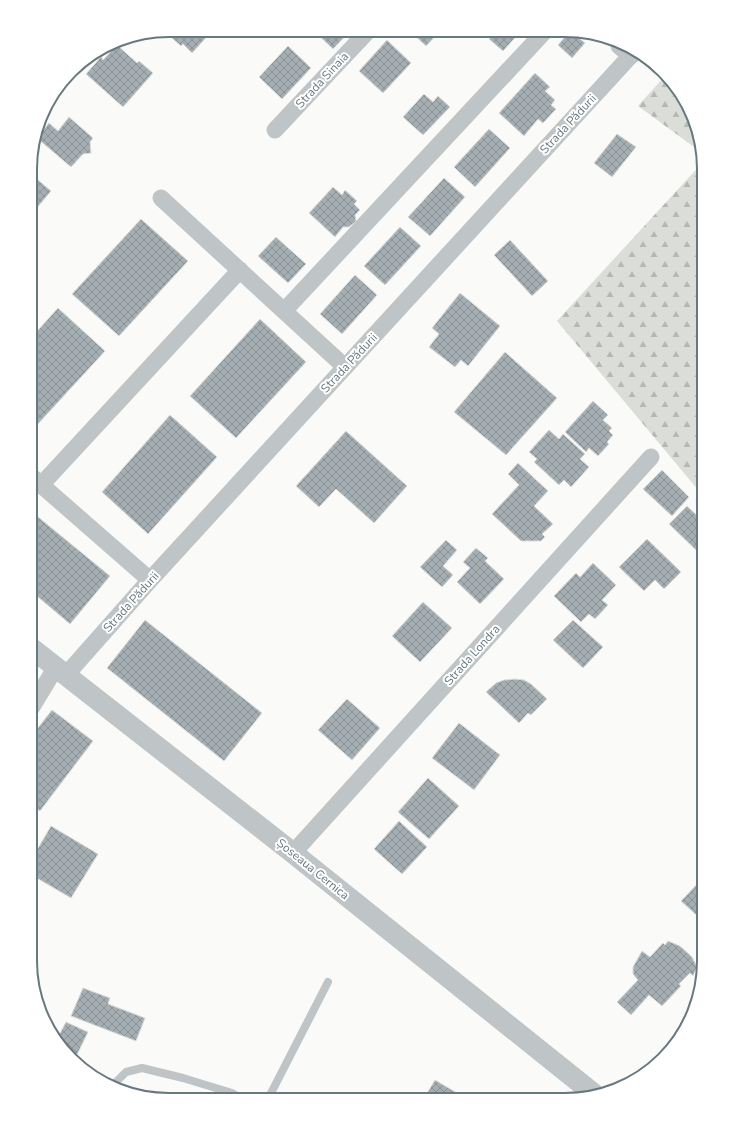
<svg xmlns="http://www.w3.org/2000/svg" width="734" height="1130" font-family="'Nunito Sans',sans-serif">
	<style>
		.forest { fill: url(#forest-firs) }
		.building { fill: url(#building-cross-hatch); stroke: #dcdcda }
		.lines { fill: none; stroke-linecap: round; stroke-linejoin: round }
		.service { stroke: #bfc4c7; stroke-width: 8 }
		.minor { stroke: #bfc4c7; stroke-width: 17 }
		.tertiary { stroke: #bfc4c7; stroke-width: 21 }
		.labels { text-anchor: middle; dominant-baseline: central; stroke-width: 4; stroke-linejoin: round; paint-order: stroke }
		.street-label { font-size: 12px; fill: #67787f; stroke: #fff }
		.rim { fill: none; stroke: #67787f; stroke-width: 2 }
	</style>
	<defs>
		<pattern id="forest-firs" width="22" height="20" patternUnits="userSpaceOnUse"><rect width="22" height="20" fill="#dbded8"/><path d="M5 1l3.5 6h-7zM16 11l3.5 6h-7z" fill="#b5b9b4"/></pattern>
		<pattern id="building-cross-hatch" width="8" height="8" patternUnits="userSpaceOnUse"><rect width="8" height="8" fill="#a5aeb2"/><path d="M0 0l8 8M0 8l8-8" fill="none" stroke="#8a9296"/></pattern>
	</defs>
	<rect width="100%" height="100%" fill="#fafaf8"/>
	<!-- forest -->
	<path class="forest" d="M664,77L693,116L701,152L638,106Z
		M703,162L704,169V497L557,321Z"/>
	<!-- building -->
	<path class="building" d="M169,30H211L212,31L192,53L183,44L181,46L164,31Z
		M313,30L350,31L333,49Z
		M410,31H440L426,46Z
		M488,31H521L503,51L489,39L492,36Z
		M570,31L585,43L572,58L558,45Z
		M387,40L411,63L383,93L359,71Z
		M117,45L137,63L139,61L153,73L123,107L86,74L101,57L103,60Z
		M288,46L311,68L282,99L259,77Z
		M535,73L550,87L545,91L555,100L551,105L556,109L543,123L538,119L524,136L499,113Z
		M424,94L433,102L438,96L450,107L423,135L403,117Z
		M69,117L93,138L90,142L91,153L83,154L71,167L37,138L49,123L58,131Z
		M489,129L510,148L475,187L454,167Z
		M617,134L636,147L612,177L594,163Z
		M31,174L51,191L31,215Z
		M444,178L465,197L430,236L408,217Z
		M333,187L342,195L345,190L357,201L354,204L360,210L355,215L356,221L349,227H343L335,237L309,213Z
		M141,219L188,261L119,336L72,294Z
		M400,227L421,246L385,285L364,266Z
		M276,237L306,264L288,283L258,256Z
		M510,240L548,281L532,296L494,255Z
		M355,275L377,295L342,334L320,314Z
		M460,293L500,326L468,366L461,360L455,367L429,347L439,334L432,328Z
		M58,308L105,351L36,426L31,421V338Z
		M260,319L306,362L236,438L190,396Z
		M505,352L557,398L506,455L454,412Z
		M593,401L608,415L603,420L612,428L609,431L613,435L607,442L609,444L598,456L589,448L586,452L565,432Z
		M170,415L217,457L148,534L102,492Z
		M549,430L559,439L563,434L585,454L580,459L589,467L571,487L564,480L559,485L534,462L537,459L529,452Z
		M346,431L407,486L374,523L336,489L319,507L296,486Z
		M518,463L548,491L534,506L553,524L542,534L545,537L541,541H521L492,514L519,485L508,474Z
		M662,470L689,497L672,516L643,489Z
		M687,506L704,522V545L697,551L669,524Z
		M32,512L110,576L70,624L31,591V513Z
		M647,539L681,572L664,589L655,580L644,591L619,567Z
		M446,540L457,550L443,566L453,575L442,587L420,567Z
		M476,548L488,558L485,561L504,579L480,604L457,582L470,568L463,562Z
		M593,563L616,585L602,600L608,605L595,619L589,614L581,622L554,596L576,573L580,577Z
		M423,602L452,628L420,662L392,636Z
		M145,620L262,713L224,761L107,668Z
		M573,620L603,647L583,668L553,640Z
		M515,679L524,680L531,684L547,699L531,715L528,713L519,723L486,692L496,683L504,680Z
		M347,699L380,728L352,760L318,730Z
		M52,710L93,741L40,811L30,804V738Z
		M459,723L500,755L474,790L432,758Z
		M428,778L459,806L429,839L398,812Z
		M399,821L427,847L402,874L374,849Z
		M51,826L98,854L71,898L30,874V862Z
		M704,877V922L681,901Z
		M668,941L680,946L692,957L697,967L693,976L690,973L679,984L681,986L662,1006L649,995L631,1015L617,1002L638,980L633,974V967L642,951L650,957L663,943L665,945Z
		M83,988L110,998L108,1004L145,1018L136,1041L71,1016Z
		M66,1022L88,1032L75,1059L58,1037Z
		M435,1080L457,1093L453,1100H423Z"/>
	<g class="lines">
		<!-- service -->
		<path class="service" d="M115,1084L117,1081L126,1072L142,1068L183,1078L232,1093L242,1099
			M268,1099L328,982"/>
		<!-- minor -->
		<path class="minor" d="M619,46L631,56
			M275,130L368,31
			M161,198L345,367
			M284,311L545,31
			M31,476L150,580
			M41,485L240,270
			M66,675L150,580L634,52
			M30,710L56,667
			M293,853L651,457"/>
		<!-- tertiary -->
		<path class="tertiary" d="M30,647L293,853L594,1094"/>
	</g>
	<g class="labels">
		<!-- street labels -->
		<g class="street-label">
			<text transform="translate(322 80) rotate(-47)">Strada Sinaia</text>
			<text transform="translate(568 124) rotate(-47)">Strada Pădurii</text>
			<text transform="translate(349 363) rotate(-47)">Strada Pădurii</text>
			<text transform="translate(131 602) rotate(-48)">Strada Pădurii</text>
			<text transform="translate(472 655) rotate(-48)">Strada Londra</text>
			<text transform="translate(313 869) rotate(39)">Șoseaua Cernica</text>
		</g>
	</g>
	<!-- crop -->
	<path d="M0 0H734V1130H0ZM169 37H565A132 132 0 0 1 697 169V961A132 132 0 0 1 565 1093H169A132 132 0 0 1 37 961V169A132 132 0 0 1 169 37Z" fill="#fff" fill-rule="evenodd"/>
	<path class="rim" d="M169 37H565A132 132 0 0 1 697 169V961A132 132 0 0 1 565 1093H169A132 132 0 0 1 37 961V169A132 132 0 0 1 169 37Z"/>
</svg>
